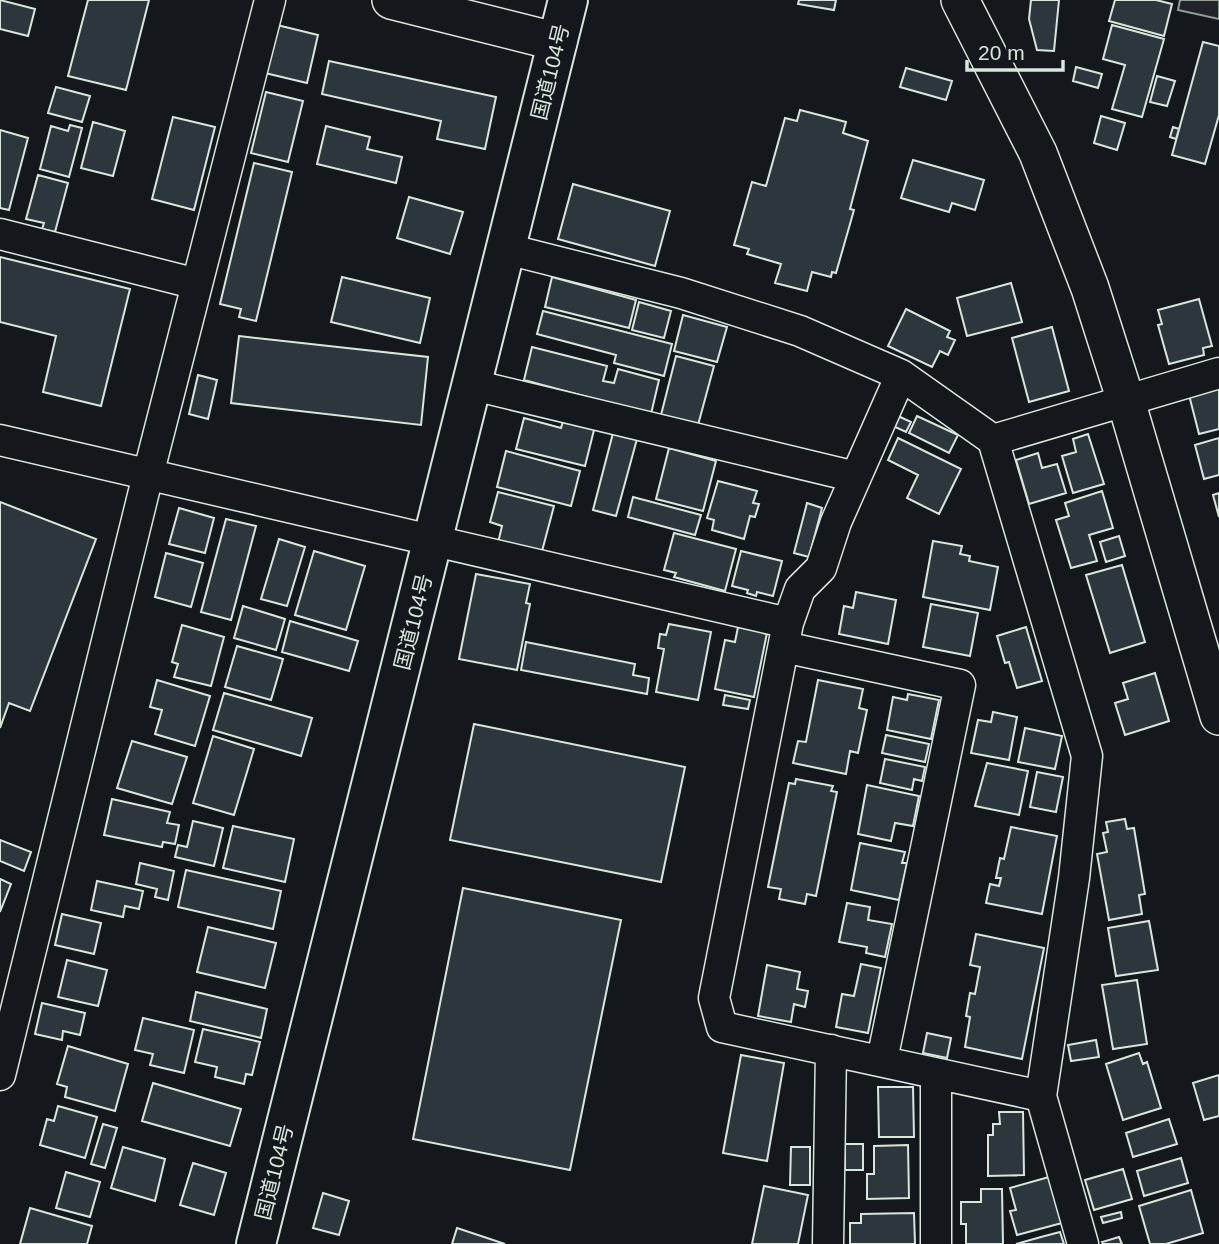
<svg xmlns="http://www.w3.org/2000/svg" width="1219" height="1244" font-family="Arial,'Noto Sans JP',sans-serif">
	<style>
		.green { fill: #202428; stroke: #939e99; stroke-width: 2 }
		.building { fill: #2c363c; stroke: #d8e6dc; stroke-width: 2 }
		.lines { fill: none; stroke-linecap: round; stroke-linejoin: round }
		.minor-casing { stroke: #d8e6dc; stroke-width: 33 }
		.tertiary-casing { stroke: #d8e6dc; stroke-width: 40 }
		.trunk-casing { stroke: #d8e6dc; stroke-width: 42 }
		.minor { stroke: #14181c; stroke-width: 30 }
		.tertiary { stroke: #14181c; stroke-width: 37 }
		.trunk { stroke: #14181c; stroke-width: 38 }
		.labels { text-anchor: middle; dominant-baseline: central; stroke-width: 5; stroke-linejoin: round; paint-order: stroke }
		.street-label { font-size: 21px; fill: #d8e6dc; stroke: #14181c }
	</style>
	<rect width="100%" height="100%" fill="#14181c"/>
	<!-- green -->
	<path class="green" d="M1180,0H1219V19L1178,10Z"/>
	<!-- building -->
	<path class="building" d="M0,0L35,9L28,36L0,29Z
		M88,0H149L126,90L68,76Z
		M799,0H836L834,10L798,4Z
		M1031,0H1059L1054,51L1037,50L1029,19Z
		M1115,0H1156L1172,4L1164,36L1109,21Z
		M277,25L318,35L307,83L265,73Z
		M1112,25L1164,39L1142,117L1112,109L1125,65L1103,59Z
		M1203,42L1219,46V115L1205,164L1172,155Z
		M329,61L496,97L485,149L437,139L441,121L322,94Z
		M1076,67L1102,74L1098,88L1073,81Z
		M906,68L952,81L946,100L900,87Z
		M1157,76L1175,81L1167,106L1150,102Z
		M56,87L90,96L82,122L48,113Z
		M266,92L303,101L288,162L251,153Z
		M800,110L846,122L843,133L868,141L850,209L854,210L836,273L832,272L831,277L812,272L807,291L775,283L781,264L747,254L749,249L734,245L752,182L766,186L785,118L797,121Z
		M1101,116L1125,123L1117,150L1094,143Z
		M173,117L215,127L194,210L152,199Z
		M93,122L125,131L113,176L81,168Z
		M70,125L82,128L69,177L40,169L51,126L68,131Z
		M326,126L370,137L367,149L402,157L396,183L317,164Z
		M1173,127L1179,129L1176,139L1170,137Z
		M0,130L28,138L9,210L0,208Z
		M913,160L984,180L975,210L952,203L949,212L901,198Z
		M254,163L292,172L256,321L239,317L241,309L220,304Z
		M38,175L68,183L55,232L42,229L44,223L26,219Z
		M573,184L670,211L655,266L558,239Z
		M409,197L463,212L450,254L397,238Z
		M0,257L130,289L101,406L43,392L56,336L0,322Z
		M342,277L430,298L420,343L331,322Z
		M552,277L636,300L629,328L545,307Z
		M1011,283L1022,322L967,336L957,298Z
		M1199,299L1212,346L1203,348L1204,355L1169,364L1158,325L1162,324L1158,310Z
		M639,302L671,311L664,338L632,330Z
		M906,309L950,331L947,337L955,340L948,355L940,351L932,367L888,346Z
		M543,311L672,344L664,376L614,363L616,355L537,334Z
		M683,315L727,327L717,362L674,351Z
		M1052,327L1069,391L1029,402L1012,338Z
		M239,336L428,357L421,425L231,403Z
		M532,347L607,366L603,381L614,383L618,369L659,380L651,414L524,380Z
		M676,356L714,366L698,425L661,415Z
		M198,375L217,380L208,419L189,414Z
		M1219,387V429L1199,434L1189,395Z
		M898,416L911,422L906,432L893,426Z
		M917,416L958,435L949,453L909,433Z
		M524,418L561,428L564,418L595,426L585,466L516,449Z
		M613,433L637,439L616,516L593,510Z
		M1088,434L1104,484L1073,493L1062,456L1076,452L1073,439Z
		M898,438L961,469L939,514L907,498L918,475L888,460Z
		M1219,438V475L1204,479L1195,445Z
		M669,448L716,461L703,511L656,499Z
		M506,451L580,471L571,506L497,487Z
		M1038,453L1042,468L1057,464L1066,493L1029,504L1016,460Z
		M718,481L757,491L753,503L759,504L755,517L750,516L744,539L712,530L714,520L707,518Z
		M1102,491L1113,528L1089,535L1097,561L1071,568L1056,520L1069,516L1065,503Z
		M498,492L554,506L541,555L498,543L502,526L490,522Z
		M1219,493V517L1213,495Z
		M633,497L701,515L695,535L628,517Z
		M0,502L96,539L30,711L9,703L0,728Z
		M807,503L822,508L809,557L794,553Z
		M179,508L214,518L205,553L169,544Z
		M226,519L256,526L231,620L201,612Z
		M674,533L736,549L725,591L674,577L676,573L664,570Z
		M1119,536L1125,556L1106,562L1100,542Z
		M279,539L305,547L287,606L261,599Z
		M933,541L962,546L960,554L970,556L969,561L998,567L990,610L923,597Z
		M314,551L365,566L346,630L295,615Z
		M741,551L782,561L773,596L757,592L756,596L747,593L748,590L732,586Z
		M166,553L203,563L191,607L155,597Z
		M1122,565L1145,642L1110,653L1086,575Z
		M476,574L530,584L526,603L530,604L517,670L459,659Z
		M856,592L896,600L888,644L839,634L844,606L853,608Z
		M931,604L978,613L970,656L923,647Z
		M243,606L285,619L276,650L234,638Z
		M290,621L358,641L349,671L282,652Z
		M669,624L711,632L698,700L656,692L664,649L658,648L660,634L666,635Z
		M182,625L224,637L211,686L174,677L178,664L172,662Z
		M738,627L767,633L754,697L715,689L725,640L735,642Z
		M1026,627L1042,681L1017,688L1009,662L1005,663L997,636Z
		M526,642L635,664L633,675L649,678L647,694L521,670Z
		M237,646L283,659L271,700L225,687Z
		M1155,673L1169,721L1125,735L1115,703L1128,699L1123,683Z
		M157,680L210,696L195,746L155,734L162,710L150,707Z
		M818,680L863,689L859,708L867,710L858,753L850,751L846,774L793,763L798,741L806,742Z
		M224,693L312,718L301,756L213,730Z
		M908,694L939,700L931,739L887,730L893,697L907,700Z
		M725,695L750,700L748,709L723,705Z
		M993,712L1017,717L1009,760L971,753L978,720L991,722Z
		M474,724L685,767L661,882L450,840Z
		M1025,728L1062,736L1055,769L1018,762Z
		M886,735L929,744L925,762L882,753Z
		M213,736L254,749L234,815L193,803Z
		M132,741L187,757L172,804L117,788Z
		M885,759L925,767L922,781L914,779L912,790L880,783Z
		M987,763L1028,771L1019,815L975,806Z
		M1037,772L1063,777L1056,812L1030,807Z
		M796,779L833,786L831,791L837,792L816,896L807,894L805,904L779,899L781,889L768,887L789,783L795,784Z
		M867,785L919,796L913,826L895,823L891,841L858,834Z
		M112,799L170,812L167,823L179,825L175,844L163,842L162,847L104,835Z
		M1125,819L1127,829L1134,828L1145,894L1139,895L1142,914L1109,920L1097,854L1107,852L1103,833L1108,832L1106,822Z
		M193,821L223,828L214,866L175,857L178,845L187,847Z
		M233,826L294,839L285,882L223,868Z
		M1011,827L1057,836L1042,914L986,903L990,884L999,886L1001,878H996L1000,858L1004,859Z
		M0,840L31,852L24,871L0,861Z
		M860,843L905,852L902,863H907L899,900L851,890Z
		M140,863L174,871L168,900L155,897L157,889L136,884Z
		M186,870L281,891L273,929L178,907Z
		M0,879L11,884L0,912Z
		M97,881L143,891L139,909L125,906L123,917L91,910Z
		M463,888L621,920L570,1170L413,1139Z
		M847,903L870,907L868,920L892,924L885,957L866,953L867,947L839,942Z
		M62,914L101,923L94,954L55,945Z
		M1149,921L1158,970L1116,976L1108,928Z
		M208,927L276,943L265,988L197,972Z
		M976,934L1044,948L1022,1059L965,1047L970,1017L966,1016L970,993L975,994L980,967L970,965Z
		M67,960L107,970L98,1006L58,997Z
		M861,964L881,968L868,1033L836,1027L842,994L854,996Z
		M767,965L800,972L797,989L808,991L805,1007L794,1004L791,1022L758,1016Z
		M1137,980L1147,1044L1113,1049L1102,985Z
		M196,992L267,1009L261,1038L190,1021Z
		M42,1003L85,1013L80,1035L63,1031L62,1040L35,1034Z
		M143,1018L194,1030L184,1073L150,1065L153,1054L135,1050Z
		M203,1029L260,1042L252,1075L246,1074L244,1084L215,1077L217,1067L195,1062Z
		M927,1033L951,1038L947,1058L923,1053Z
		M1096,1040L1099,1057L1071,1061L1068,1045Z
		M68,1046L128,1064L115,1111L65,1097L67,1087L57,1084Z
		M1139,1053L1143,1064L1147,1062L1161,1108L1123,1120L1106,1064Z
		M741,1055L784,1063L767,1161L723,1153Z
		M1219,1075V1116L1204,1120L1193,1083Z
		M153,1083L241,1109L230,1146L142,1121Z
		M878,1087H913L914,1137H879Z
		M58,1106L97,1117L85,1158L40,1145L47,1119L54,1121Z
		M999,1112H1023L1024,1175L988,1176V1135H993V1124H1000Z
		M1169,1119L1177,1144L1133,1157L1126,1133Z
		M103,1124L117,1128L105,1168L91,1164Z
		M845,1144H863V1170H845Z
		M908,1145L909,1198L867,1199V1174H874V1146Z
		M123,1147L165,1159L155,1201L111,1188Z
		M791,1147H810V1185H790Z
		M1181,1158L1188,1183L1144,1196L1137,1171Z
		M193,1163L226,1173L214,1215L180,1205Z
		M1123,1169L1132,1199L1094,1210L1085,1180Z
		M66,1172L100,1182L90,1217L56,1208Z
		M1049,1177L1062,1223L1017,1235L1010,1211L1016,1210L1010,1188Z
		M764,1186L808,1195L798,1244H752Z
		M981,1189H1002L1003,1244H966V1224H961V1202H981Z
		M1191,1190L1203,1233L1166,1244H1150L1139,1206Z
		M323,1193L349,1201L339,1235L313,1228Z
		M30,1208L92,1226L87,1244H20Z
		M1121,1212L1122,1218L1103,1223L1101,1217Z
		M914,1213L915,1244H850V1223H861V1214Z
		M457,1228L505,1244H452Z
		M1060,1232L1064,1244H1016L1041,1237Z
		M1119,1237L1122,1244H1103L1102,1242Z"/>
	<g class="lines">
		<defs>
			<path id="minor" d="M0,234L197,284
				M507,249L681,293L800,331L901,375L993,440L1087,756L1074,878L1041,1096L1083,1244
				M901,375L836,522L821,568L800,589L788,623L714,998L722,1027L1041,1096
				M473,385L856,477
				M0,440L788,623
				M993,440L1219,373
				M784,647L960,685L882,1060
				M936,1074V1244
				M0,1075L148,475L270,0
				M828,1244L831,1050"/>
			<path id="tertiary" d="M391,0L558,42
				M960,0L1038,153L1090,288L1126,401L1219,716"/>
			<path id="trunk" d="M256,1244L568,0"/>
		</defs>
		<!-- minor casing -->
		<use href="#minor" class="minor-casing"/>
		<!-- tertiary casing -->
		<use href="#tertiary" class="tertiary-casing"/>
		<!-- trunk casing -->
		<use href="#trunk" class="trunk-casing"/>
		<!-- minor -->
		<use href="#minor" class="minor"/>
		<!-- tertiary -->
		<use href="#tertiary" class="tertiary"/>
		<!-- trunk -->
		<use href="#trunk" class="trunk"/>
	</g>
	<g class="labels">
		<!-- street labels -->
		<g class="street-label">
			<text transform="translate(550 72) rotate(-76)">国道104号</text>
			<text transform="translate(413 622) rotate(-76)">国道104号</text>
			<text transform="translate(274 1172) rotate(-76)">国道104号</text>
		</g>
	</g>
	<!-- scale -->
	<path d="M967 60v10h96v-10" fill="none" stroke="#d8e6dc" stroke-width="3.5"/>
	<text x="978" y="60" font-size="21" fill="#d8e6dc" stroke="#14181c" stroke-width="5" paint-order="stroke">20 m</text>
</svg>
